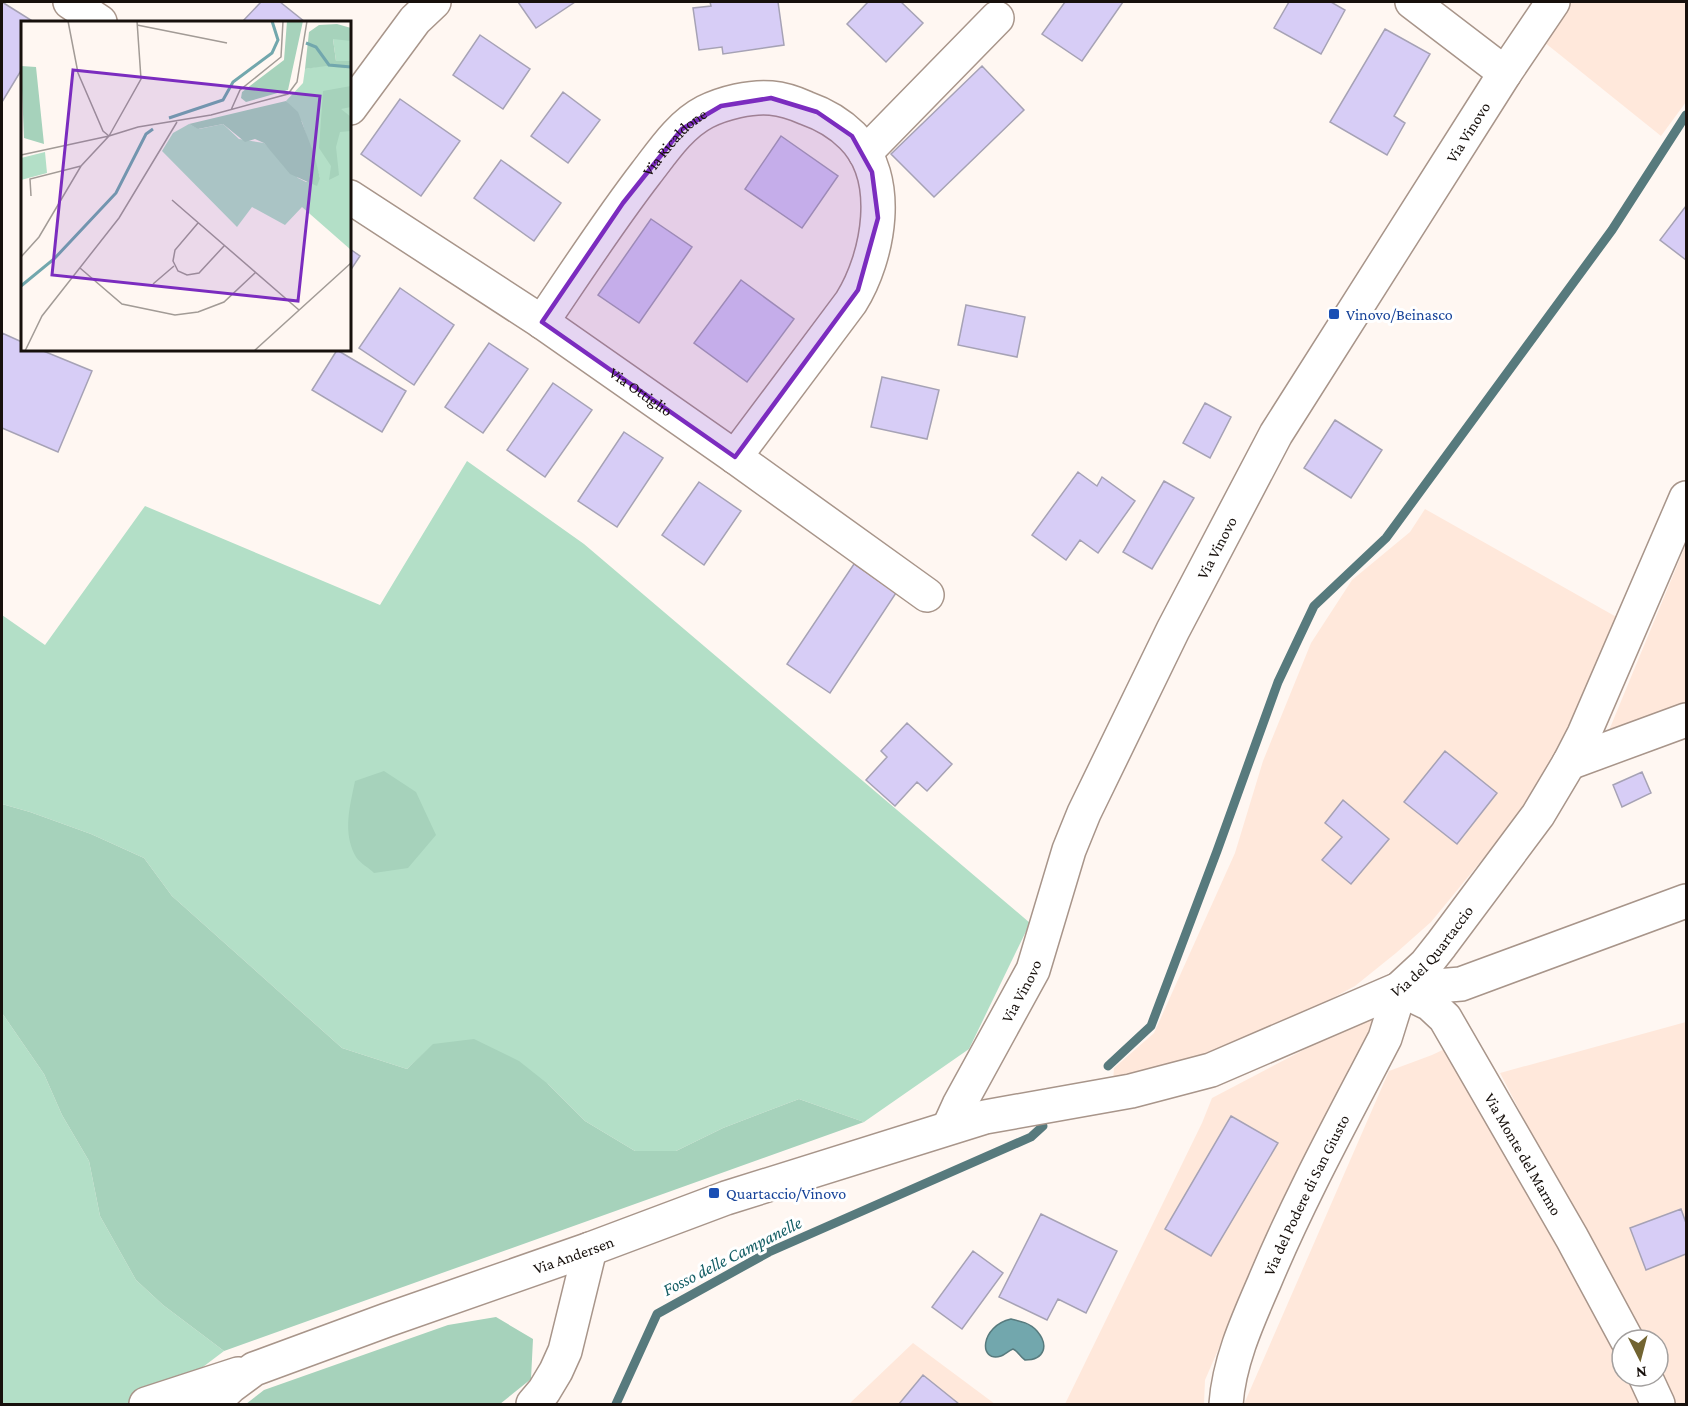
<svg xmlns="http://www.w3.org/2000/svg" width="1688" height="1406" font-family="'Crimson Pro',serif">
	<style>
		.built { fill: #ffe8db }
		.green { fill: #b3dfc7 }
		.forest { fill: #a6d2bb }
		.water { fill: #72a7ad; stroke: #577a7d; stroke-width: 1.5 }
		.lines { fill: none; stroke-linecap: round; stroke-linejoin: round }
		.stream { stroke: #577a7d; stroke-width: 9 }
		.building { fill: #d7cdf6; stroke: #a6a2b5; stroke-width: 1.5 }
		.minor-casing { stroke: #a8958a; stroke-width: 36 }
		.minor { stroke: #fff; stroke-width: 33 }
		.marked { fill: #7b2cbf; fill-opacity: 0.2; stroke: #7b2cbf; stroke-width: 4.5; stroke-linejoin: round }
		.transit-dot { fill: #1a4fb4; stroke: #fff; stroke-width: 2 }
		.labels { text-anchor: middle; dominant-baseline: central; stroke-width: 6; stroke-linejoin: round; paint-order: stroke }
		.street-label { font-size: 16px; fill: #17100c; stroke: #fff }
		.transit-label { font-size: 16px; fill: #164399; stroke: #fff; text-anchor: start }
		.water-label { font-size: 18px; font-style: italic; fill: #145e65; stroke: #fff }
		.inset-river { fill: none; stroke: #72a7ad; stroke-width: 3 }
		.inset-road { fill: none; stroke: #a29b96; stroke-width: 1.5 }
		.view { fill: #7b2cbf; fill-opacity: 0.15; stroke: #7b2cbf; stroke-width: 3 }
		.inset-edge { fill: none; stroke: #17100c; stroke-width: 3 }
	</style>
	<rect width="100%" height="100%" fill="#fff7f2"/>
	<!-- built -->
	<path class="built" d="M1572,2H1686V102L1661,136L1544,42Z
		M1425,509L1620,619L1576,726L1523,810L1431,922L1396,953L1355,986L1277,1028L1206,1058L1113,1082L1114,1068L1154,1033L1235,853L1263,761L1311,643L1352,580L1410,532Z
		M1686,544V709L1605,740Z
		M1378,1011L1350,1073L1245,1288L1205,1380L1204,1404H1065L1202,1123L1212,1098Z
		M1686,1022V1404H1673L1658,1376V1340H1639L1500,1073Z
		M1451,1046L1604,1323L1622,1361V1376H1629L1642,1404H1244L1389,1071L1432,1055Z
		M913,1343L995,1404H849Z"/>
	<!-- green -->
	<path class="green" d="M467,461L584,544L1030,923L969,1049L864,1122L799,1099L723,1128L676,1151H635L585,1121L548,1084L433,1045L407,1069L342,1048L172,896L144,858L91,834L30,812L2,804V615L45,645L145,506L380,605Z
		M2,1013L44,1074L62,1115L89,1161L100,1216L136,1280L163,1305L224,1351L191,1376L174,1404H2Z"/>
	<!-- forest -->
	<path class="forest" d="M384,771L416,792L436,835L408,868L374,873C369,868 360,863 356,857C342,833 350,806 355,781Z
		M2,804L30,812L91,834L144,858L172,896L342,1048L407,1069L433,1044L474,1039L519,1061L548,1084L585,1121L635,1151H676L723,1128L799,1099L864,1122L224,1351L163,1305L136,1280L100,1216L89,1161L62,1115L44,1074L2,1013Z
		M496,1317L533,1339L531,1379L500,1404H246L264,1390L448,1325Z"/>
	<!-- water -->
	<path class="water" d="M1011,1319C1020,1321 1030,1323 1037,1331C1049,1345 1045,1360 1025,1360C1020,1357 1018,1351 1013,1349C1008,1351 1005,1355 1001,1356C978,1363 980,1326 1011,1319Z"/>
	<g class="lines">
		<!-- stream -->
		<path class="stream" d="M1108,1066L1151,1026L1217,851L1278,682L1314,606L1386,538L1612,230L1686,115
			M616,1404L657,1314L769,1252L1031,1137L1043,1126"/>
	</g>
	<!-- building -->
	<path class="building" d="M2,2L34,22H22V69L2,102Z
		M261,2H280L305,22H242Z
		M518,2H575L536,28Z
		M710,2H778L784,45L723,54L722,47L699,50L693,8L711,6Z
		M868,2H901L923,23L886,62L847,24Z
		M1065,2H1123L1082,61L1042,34Z
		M1289,2H1331L1345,10L1321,54L1274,28Z
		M1385,29L1430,54L1394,116L1405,123L1387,155L1330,122Z
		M480,35L530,69L503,109L453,75Z
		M982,66L1024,110L934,197L891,154Z
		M563,92L600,120L568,163L531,136Z
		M400,99L460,141L421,196L361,154Z
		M781,136L838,176L802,228L745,189Z
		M501,160L561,203L534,241L474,198Z
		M1686,206V260L1660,240Z
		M651,219L692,247L639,323L598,295Z
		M350,249L360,256L350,271Z
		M741,280L794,319L747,382L694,343Z
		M400,288L454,325L414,385L359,348Z
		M966,305L1025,317L1017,357L958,345Z
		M2,333L22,342V350H41L92,371L58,452L2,428Z
		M489,343L528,369L483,433L445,407Z
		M337,350L406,391L382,432L312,390Z
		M882,377L939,390L927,439L871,427Z
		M553,383L592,410L545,477L507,450Z
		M1205,403L1231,417L1210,458L1183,443Z
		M1335,420L1382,450L1351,498L1304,468Z
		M624,432L663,458L617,527L578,501Z
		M1078,472L1097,486L1102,477L1135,501L1098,553L1080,540L1066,560L1032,535Z
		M1164,481L1194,498L1152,569L1123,552Z
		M699,482L741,511L704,565L662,535Z
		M854,564L896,593L830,693L787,664Z
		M907,723L952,764L927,791L917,782L895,806L866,780L887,757L881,751Z
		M1445,751L1497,793L1457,844L1404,802Z
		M1642,772L1651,793L1622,807L1613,785Z
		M1343,800L1389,839L1351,884L1322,860L1342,837L1325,823Z
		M1231,1116L1278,1143L1211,1256L1165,1229Z
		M1681,1209L1686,1223V1254L1646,1270L1630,1228Z
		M1041,1214L1117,1251L1086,1313L1058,1299L1047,1320L999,1297Z
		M973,1251L1003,1273L962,1329L932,1307Z
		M923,1375L959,1404H899Z"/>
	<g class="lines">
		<defs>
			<g id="minor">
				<path d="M70,2L100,22"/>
				<path d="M1412,2L1505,73"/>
				<path d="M350,108L415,20L434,2"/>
				<path d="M865,153L997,18"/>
				<path id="s1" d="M350,197L542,322L735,457L927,595"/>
				<path id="s2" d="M542,322C576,272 609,221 646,173C663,151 680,125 705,112C723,103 751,96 771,98C783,99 795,103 806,108C823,114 839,123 852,136C894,177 879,257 851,302L735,457"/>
				<path d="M1569,763L1686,720"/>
				<path id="s3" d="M1399,989L1430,1004L1445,1018L1572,1238L1627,1340"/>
				<path d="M1400,989L1461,984L1686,901"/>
				<path id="s4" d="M949,1127L959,1105L1033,970L1069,850L1084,813L1173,630L1276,434L1505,73L1553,2"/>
				<path d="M1645,1376L1658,1404"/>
				<path d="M146,1404L238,1374"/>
				<path id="s5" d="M212,1404L231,1386L254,1369L387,1320L590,1249L726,1198L985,1117L1131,1091L1211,1070L1399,989L1426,964L1441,945L1538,815L1569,763L1584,734L1686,498"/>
				<path d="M533,1404L544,1391L556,1371L565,1351L590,1249"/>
				<path id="s6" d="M1226,1404C1229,1362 1247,1322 1264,1283C1299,1199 1343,1119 1385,1038L1395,1006L1399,989"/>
			</g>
		</defs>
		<!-- minor casing -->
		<use href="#minor" class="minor-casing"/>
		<!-- minor -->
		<use href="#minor" class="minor"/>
	</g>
	<!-- marked area -->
	<path class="marked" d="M771,98L817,112L852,136L872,172L878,218L858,290L735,457L542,322L623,203L682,129L721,106Z"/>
	<!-- markers -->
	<g class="transit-dot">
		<rect x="1328" y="308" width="12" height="12" rx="3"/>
		<rect x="708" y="1187" width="12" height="12" rx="3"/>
	</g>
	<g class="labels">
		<!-- street labels -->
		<g class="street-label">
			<text stroke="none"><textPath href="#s4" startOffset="1126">Via Vinovo</textPath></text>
			<text stroke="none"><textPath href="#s2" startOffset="224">Via Ricaldone</textPath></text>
			<text stroke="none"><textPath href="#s1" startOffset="350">Via Ottiglio</textPath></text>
			<text stroke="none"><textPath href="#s4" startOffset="640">Via Vinovo</textPath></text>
			<text stroke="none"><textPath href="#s5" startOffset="1314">Via del Quartaccio</textPath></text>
			<text stroke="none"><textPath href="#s4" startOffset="154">Via Vinovo</textPath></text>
			<text stroke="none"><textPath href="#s3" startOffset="212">Via Monte del Marmo</textPath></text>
			<text stroke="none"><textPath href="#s6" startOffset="225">Via del Podere di San Giusto</textPath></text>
			<text stroke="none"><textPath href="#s5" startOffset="394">Via Andersen</textPath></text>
		</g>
		<!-- transit labels -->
		<g class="transit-label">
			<text x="1346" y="314">Vinovo/Beinasco</text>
			<text x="726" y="1193">Quartaccio/Vinovo</text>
		</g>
		<!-- water labels -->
		<g class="water-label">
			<text transform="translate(732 1256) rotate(-27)">Fosso delle Campanelle</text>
		</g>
	</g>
	<!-- overview -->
	<g transform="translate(21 21)">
		<rect width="330" height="330" fill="#fff7f2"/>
		<path d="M324,17L330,20V40H315L312,18ZM305,44L330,48V229L281,186L264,204L231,186L216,206L141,130L152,112L168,103L178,108L202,103L218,118L243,122L277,157L285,161L299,157L281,101L265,80L282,62L284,48ZM24,131L26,152L0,159V137Z" fill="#b3dfc7"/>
		<path d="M266,0H282L267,69L225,81L220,77L221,71L263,39ZM316,3L330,7V20L312,18L315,40H330V48L305,45L284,48L288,11L298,4ZM0,45L15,46L23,123L3,117ZM330,65V86L320,88L330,96V110L319,111L315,126L318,154L308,159L310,145L298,127L302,70ZM265,80L277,91L293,133L299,157L296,165L269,153L243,122L234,118L224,121L202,103L177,108L168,103Z" fill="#a6d2bb"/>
		<path class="inset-river" d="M285,22L295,26L308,44L330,46M148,97L202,79L212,61L251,32L257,19L251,0M0,265L33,238L95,172L125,113L132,108"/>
		<path class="inset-road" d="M47,0L57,52L82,110L88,115M116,4L206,22M210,89L219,69L260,36L262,0M88,115L120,58L116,0M0,134L88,115M10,175L9,158L60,145M151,179L278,289M177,202L154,229L152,240L157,250L166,254L178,252L203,225M0,236L18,216L60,145L88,115L117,106L190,94L267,73L276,61L286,0M59,247L101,283L154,294L177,291L203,281L235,251M132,263L153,245M4,330L21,295L98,197L156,101M233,330L330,242"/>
		<path class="view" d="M52,49L299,75L277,280L31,254Z"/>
		<rect width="330" height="330" class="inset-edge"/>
	</g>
	<!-- border -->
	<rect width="1688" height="1406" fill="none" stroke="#17100c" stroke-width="6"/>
	<!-- north arrow -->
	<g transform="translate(1640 1358) rotate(174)"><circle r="28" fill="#ffffff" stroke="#a29f9e" stroke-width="1.5"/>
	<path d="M0-4.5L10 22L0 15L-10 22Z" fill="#726431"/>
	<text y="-9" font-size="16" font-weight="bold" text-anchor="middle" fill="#17100c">N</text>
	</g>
</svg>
